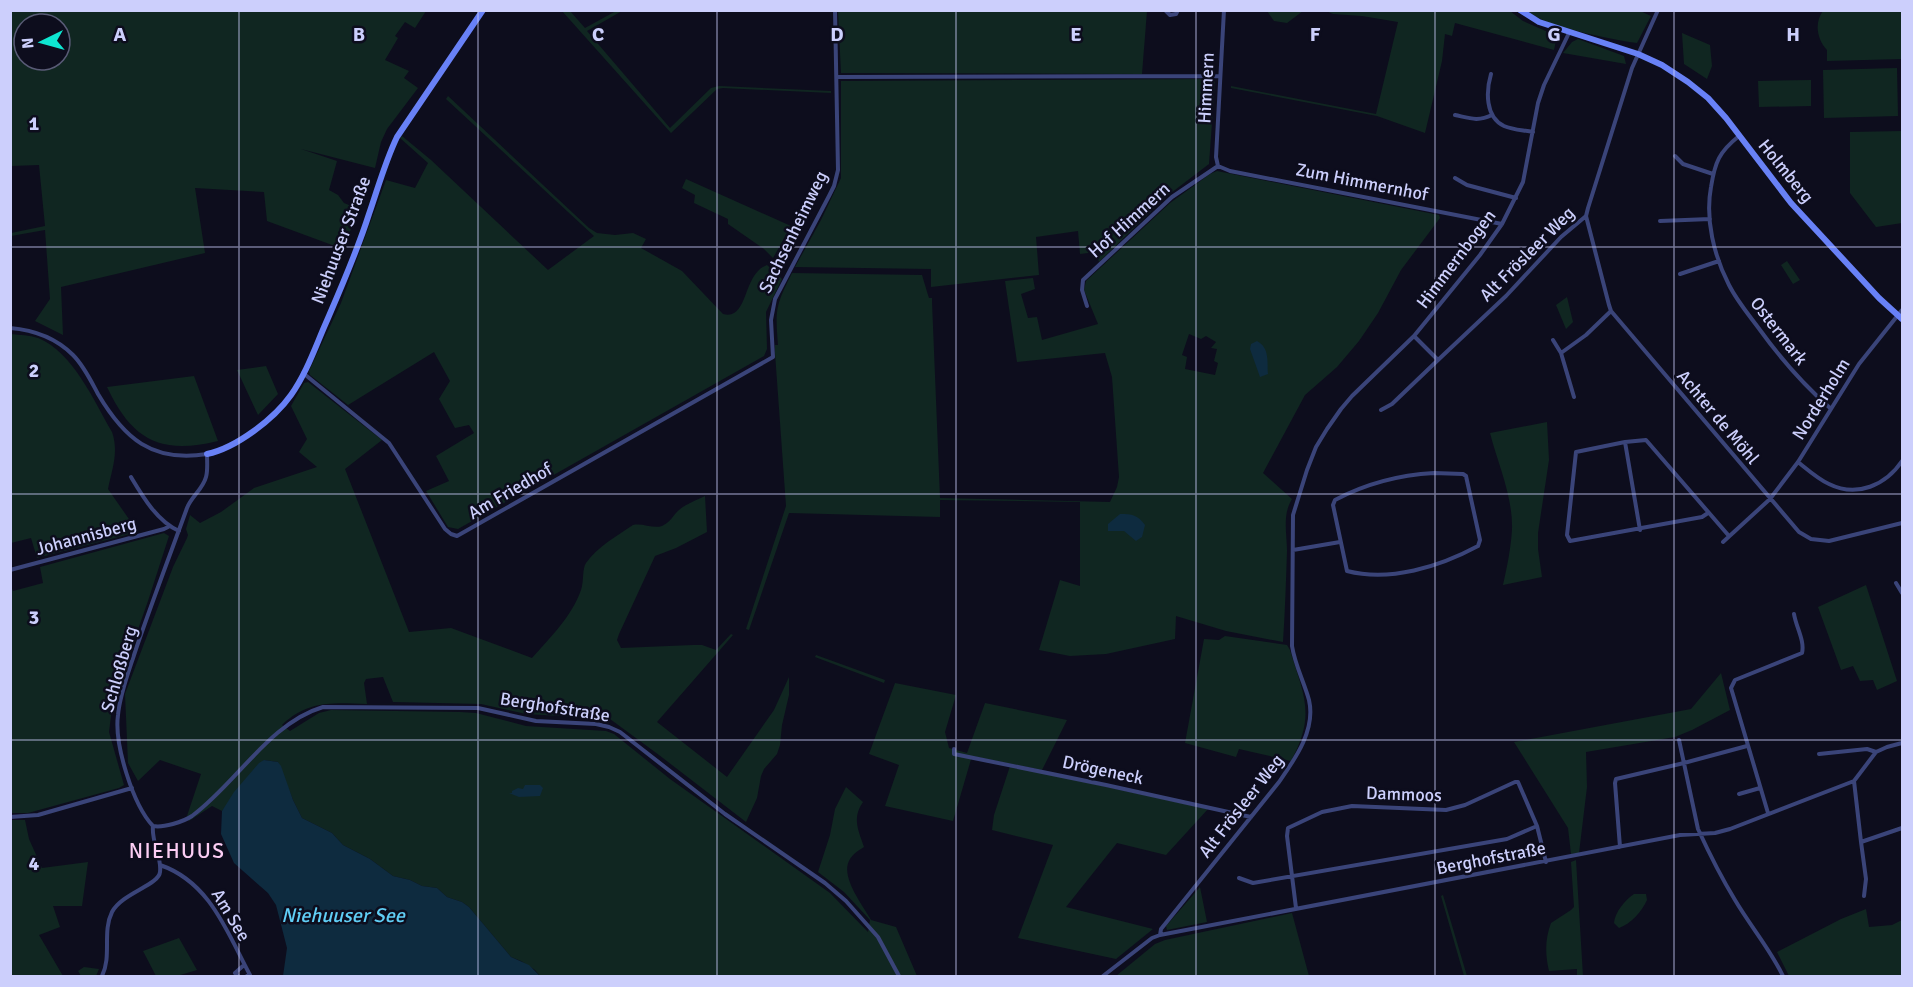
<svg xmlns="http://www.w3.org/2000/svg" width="1913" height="987" font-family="Signika,sans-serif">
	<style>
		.green { fill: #102621; fill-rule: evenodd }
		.water { fill: #0e2b3f }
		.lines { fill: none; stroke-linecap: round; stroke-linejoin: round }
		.street { stroke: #3a4479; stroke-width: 4 }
		.secondary { stroke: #6881f6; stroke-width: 6 }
		.grid { fill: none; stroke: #cccffc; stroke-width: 1.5; stroke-opacity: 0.55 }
		.labels { text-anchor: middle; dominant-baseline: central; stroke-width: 5; stroke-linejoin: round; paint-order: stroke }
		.street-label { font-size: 18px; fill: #cccffc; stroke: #0d0d1d }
		.water-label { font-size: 20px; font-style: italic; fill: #60cef5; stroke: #0d0d1d }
		.quarter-label { font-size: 21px; letter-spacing: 1.5px; fill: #fccdf4; stroke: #0d0d1d }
		.grid-label { font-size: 20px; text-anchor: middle; font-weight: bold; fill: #cccffc; stroke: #0d0d1d; stroke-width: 5; stroke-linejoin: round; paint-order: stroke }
	</style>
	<rect width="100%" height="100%" fill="#0d0d1d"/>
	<!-- green -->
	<path class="green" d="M11,10H426V11L415,28L405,22L395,36L398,38L385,60L409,71L404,78L418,88L387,129L381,142L375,168L301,149L337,161L329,190L338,195L344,203L359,209L343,249L267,221L264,192L195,188L205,253L61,287L63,335L35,321L50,299L45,230L11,236V233L45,226L39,165L11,166ZM24,24H60V60H24Z
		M1638,10L1651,16L1637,43C1609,39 1547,27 1526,11Z
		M562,11H570L585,28L616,11H622L587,31L670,128L711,88L719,86L831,91V93L723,88L717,89L671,133Z
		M838,11H1147L1142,74L841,73Z
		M1267,11V10L1303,11L1287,23L1274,21Z
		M1326,11H1510L1523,21L1557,36L1554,50L1455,23L1452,36L1445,34L1442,61L1425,133L1377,116L1231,88V86L1376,114L1398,22L1362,16L1333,14Z
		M1823,11H1902V59L1827,61V50C1817,39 1814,23 1823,11Z
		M1682,33L1710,45L1712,66L1707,79L1684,64Z
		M1578,39L1624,56L1626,64L1563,53L1572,42Z
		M1897,68L1898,116L1824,118L1823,70Z
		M1209,79L1215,81L1209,164L1167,196L1099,262L1096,252L1080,254L1078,231L1036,237L1039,275L931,287V269L795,267L821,220L841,178V81Z
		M1811,80V106L1759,107L1758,81Z
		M448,96L589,228L597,233L615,235L633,233L646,239L641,248L682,271L723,314C749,321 742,274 767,265L782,279L766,312L767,349L764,356L458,529L448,527L426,491L449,481L436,456L474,433L469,425L455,428L439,399L450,381L434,352L348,405L310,375L309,371L341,303L386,180L415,188L428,163L400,138L402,136L431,160L548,270L594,236L446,99Z
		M1902,131V223L1876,227L1850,193V132Z
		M1217,171L1439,215L1440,218L1401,270L1378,313L1359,341L1337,367L1305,395L1263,473L1292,499C1282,515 1287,534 1287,551C1286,581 1285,612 1283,642L1226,631L1176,616L1175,639L1106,654L1070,656L1039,650L1060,580L1080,586V502L940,500V517L789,513L749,630L746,629L786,506L775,353V345H778C775,309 776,305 792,273L922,275L928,295L929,298H932V302L940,498L1110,502L1117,487L1119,477L1112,377L1105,353L1017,362L1005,281L1033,278L1035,289L1021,294L1028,318L1037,317L1042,340L1098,324L1084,290L1086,281L1170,203L1210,174ZM1189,334L1201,339L1206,336L1216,342L1211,348L1217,349L1214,361L1218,363L1215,375L1185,369L1187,357L1182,355Z
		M686,179L791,226L773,258L764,249L728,224V219L694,203L695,195L682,188Z
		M1787,261L1800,280L1793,284L1781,265Z
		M1567,297L1573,322L1566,329L1556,305Z
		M11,334C20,335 29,335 38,338C73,352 94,401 112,432C119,452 112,469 108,489L138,532L37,558L31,538L11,543Z
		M266,366L278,394L258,415L237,370Z
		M194,376L218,441C160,455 132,440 107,387Z
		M308,382L382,440L345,469L409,632L451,628L532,658C550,638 572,616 581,590C584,582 582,569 586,563C598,546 617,536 633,525C643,523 653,529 662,526C671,522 673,515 679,510C686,504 697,500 705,496L707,532L676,548L655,556L619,634L617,640L621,648L693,645H702L716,650L731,634L733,635L657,722L727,777L774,710L789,677V695L782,725L780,745L777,754L764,769L761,776L757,798L746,822L659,755L610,719L526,714L481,704L393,702L383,677L366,679L364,683L367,704C333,703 308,700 282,725L290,731L319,713L331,710L460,712L476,713L526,726L606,731L614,734L670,779L830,893L868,932L870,920L844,892L818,872L830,835L835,809L846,787L863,802C852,818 858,830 864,847C859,850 853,854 850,859C839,876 863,905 871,920L896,927L917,976H540L535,970L521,961L511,957L469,907L462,902L447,897L437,888L422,886L410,880L393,876L370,859L343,845L332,833L302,818L293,800L278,762L264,760L222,811L212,806L189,821L187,816L201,774L160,760L138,781L128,763L125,694L173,567L187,538L188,535L186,529L190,515L200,523L221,512L254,488L317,467L299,452L307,439L291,406L304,383Z
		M1547,422L1549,460L1538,533V549L1542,577L1503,585C1507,567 1511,548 1512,529C1513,497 1498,464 1490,433Z
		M164,533L169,536L148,601L113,700L109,732L124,785L119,788L28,813H11V586L13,591L43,583L40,567Z
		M1866,585L1897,681L1877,690L1873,680L1860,681L1853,666L1841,670L1818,607Z
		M1225,636L1287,645L1290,650C1304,696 1316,715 1291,761L1239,749L1236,757L1185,743L1204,639L1219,640Z
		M816,655L885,680L884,683L815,657Z
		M1721,673L1730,710L1692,730L1675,737L1586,752L1587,787L1579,853L1571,854L1568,828L1514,742L1691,709Z
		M895,683L956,695L945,732L949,748L967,753L985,703L1067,720L1042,770L972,756L953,821L885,806L899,765L869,754Z
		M1010,766L1208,809L1166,855L1117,843L1066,907L1153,929L1116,959L1018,938L1053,845L992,830L994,815Z
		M11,820H25L29,839L42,868L88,862L82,906H53L60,927L39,935L63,976H11Z
		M1576,860L1583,976H1577V969L1549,971C1545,954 1545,939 1551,923L1571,910L1574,907L1571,862Z
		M1200,887L1207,922L1167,930L1166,926Z
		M1634,894H1646L1647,900C1642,911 1631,924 1619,928L1614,923C1615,912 1625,900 1634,894Z
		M1443,895L1467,976H1464L1441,896Z
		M1866,909L1869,927L1892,925L1902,920V976H1789L1777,952L1841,919Z
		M1292,913L1309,976H1116L1155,944L1165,940Z
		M179,938L197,970L177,976H156L143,951Z
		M84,967L99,969L96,976H81L78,971Z"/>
	<!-- water -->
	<path class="water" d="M1257,341C1270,348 1267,362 1268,374L1260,377L1250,349L1251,344Z
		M1120,514C1132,514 1138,515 1145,525L1142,537L1136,541L1124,531H1108V524Z
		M264,760L278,762L281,766L293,800L302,818L332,833L343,845L370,859L393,876L410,880L422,886L437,888L447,897L462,902L469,907L511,957L529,965L540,976H283L287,948L276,905L268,893L234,863L221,834L222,811L234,792L259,763Z
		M525,785H540L543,788L540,796L519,797L509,793H512V791L518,788L523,789Z"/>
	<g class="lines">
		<!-- street -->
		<path class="street" d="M1165,10L1170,15L1176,14L1178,10
			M1658,10L1632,68L1588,208L1586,216L1609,305L1611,311L1799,532L1811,539L1829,541L1902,523
			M1491,74C1486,91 1485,117 1504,126C1513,130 1523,130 1533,132
			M837,77L1220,76
			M1455,115C1469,118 1478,122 1492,115
			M1739,136C1719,152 1715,162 1711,187C1705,219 1714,256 1729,285C1737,301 1749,315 1760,330C1781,359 1804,385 1830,408
			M1675,156L1683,164L1713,174
			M1218,166L1230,171L1502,224
			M1218,166L1216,157L1224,10
			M1455,178L1467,185L1516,198
			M1660,221L1710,219
			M1680,274L1719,261
			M1087,306L1082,290L1083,280L1172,197L1218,166
			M10,328C34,330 56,338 73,355C84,366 91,381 98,394C124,438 152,463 207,454C207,462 208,470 206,477C203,489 191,497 187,508C170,555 152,602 136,649C129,671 120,693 118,715C114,744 133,805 153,826C151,842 162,856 160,872C159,885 122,893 112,912C102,932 112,956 102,976
			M1414,336L1438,360
			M1553,340L1561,353L1574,397
			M1561,353L1586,335L1611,311
			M303,373L389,443L445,529L451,534L457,536L773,357L771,320L775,299L829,196L834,186L838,170L835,10
			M1381,410L1392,404L1438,360L1506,296L1561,237L1586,216
			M1625,442L1640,530
			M1798,462C1808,470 1818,479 1829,484C1857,498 1886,485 1902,461
			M1434,473L1463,474L1466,476L1480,540L1478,546C1439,567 1390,582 1347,571L1333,505L1335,500C1367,483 1398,475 1434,473Z
			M131,477C143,497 157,521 179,531
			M1708,513L1702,517L1570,541L1567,535L1576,452L1625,442L1646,440L1729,536
			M1723,542L1770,499L1798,462L1859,364L1902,310
			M1293,550L1340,542
			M10,570L164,529L168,527
			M1896,583L1902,593
			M1679,740L1698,829C1709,853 1721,877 1735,900C1751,927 1770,949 1783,976
			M954,749V754L1106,785L1251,817
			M1819,754L1867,749L1876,752
			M1854,781L1861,842L1902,828
			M1739,794L1760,788
			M1768,813L1731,688L1735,680L1802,653C1805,641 1796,627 1794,614
			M10,817L38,815L132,788
			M153,826C163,828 183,822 192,816C236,784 269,723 323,707L478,708L536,721L596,724L609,727L620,732L725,814L825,883L846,901L878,937L899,976
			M1861,842L1866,879L1864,896
			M1620,847L1615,783L1616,779L1684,763L1747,746
			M160,865C210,882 227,932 250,975L247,976
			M1239,878L1253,883L1507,839L1537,826
			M1296,908L1287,836L1288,828L1322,812L1352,806L1446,810L1465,805L1515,782H1518L1537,826L1546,862
			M1160,935L1161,929L1279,782C1295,759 1316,730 1309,700C1304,682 1295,665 1292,646L1293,515L1307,470L1316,447L1327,429L1341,409L1352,396L1414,336L1480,255L1502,224L1523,182L1538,103L1544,85L1569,33
			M238,976L235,973L244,965
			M1103,976L1152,938L1160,935L1680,835L1715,833L1730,829L1854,781L1876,752L1887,747L1902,743"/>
		<!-- secondary -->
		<path class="secondary" d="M1520,10L1539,22L1638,54L1662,65L1688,82L1708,98L1726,118L1791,203L1879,298L1902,319
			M207,454C236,448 274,419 291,395C306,374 315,348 325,325C341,288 357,252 369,214C378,188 385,162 397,137L483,10"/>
	</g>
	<!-- grid -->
	<path class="grid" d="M239,10V976M478,10V976M717,10V976M956,10V976M1196,10V976M1435,10V976M1674,10V976M10,247H1902M10,494H1902M10,740H1902"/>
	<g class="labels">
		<!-- street labels -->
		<g class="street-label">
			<text transform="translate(1206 88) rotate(-87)">Himmern</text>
			<text transform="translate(1786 171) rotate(51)">Holmberg</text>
			<text transform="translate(1362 182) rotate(11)">Zum Himmernhof</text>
			<text transform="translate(1129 220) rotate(-42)">Hof Himmern</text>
			<text transform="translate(793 232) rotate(-64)">Sachsenheimweg</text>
			<text transform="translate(341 240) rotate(-69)">Niehuuser Straße</text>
			<text transform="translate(1527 254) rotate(-45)">Alt Frösleer Weg</text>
			<text transform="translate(1456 259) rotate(-53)">Himmernbogen</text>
			<text transform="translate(1779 331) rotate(52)">Ostermark</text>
			<text transform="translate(1821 399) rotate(-58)">Norderholm</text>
			<text transform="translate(1718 417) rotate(50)">Achter de Möhl</text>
			<text transform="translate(510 491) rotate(-30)">Am Friedhof</text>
			<text transform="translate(86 536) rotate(-15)">Johannisberg</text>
			<text transform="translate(119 669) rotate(-74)">Schloßberg</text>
			<text transform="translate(555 707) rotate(9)">Berghofstraße</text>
			<text transform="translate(1103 770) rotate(12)">Drögeneck</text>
			<text transform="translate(1404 794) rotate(2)">Dammoos</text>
			<text transform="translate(1241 806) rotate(-52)">Alt Frösleer Weg</text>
			<text transform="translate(1491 858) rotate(-11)">Berghofstraße</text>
			<text transform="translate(231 915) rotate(59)">Am See</text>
		</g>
		<!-- water labels -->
		<g class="water-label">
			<text x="343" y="915">Niehuuser See</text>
		</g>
		<!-- quarter labels -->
		<g class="quarter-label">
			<text x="177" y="851">NIEHUUS</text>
		</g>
	</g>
	<g class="grid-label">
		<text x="120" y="41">A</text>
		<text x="359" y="41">B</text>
		<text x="598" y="41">C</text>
		<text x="837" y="41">D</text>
		<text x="1076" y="41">E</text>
		<text x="1315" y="41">F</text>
		<text x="1554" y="41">G</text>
		<text x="1793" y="41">H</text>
		<text x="34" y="130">1</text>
		<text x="34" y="377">2</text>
		<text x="34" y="624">3</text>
		<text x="34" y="870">4</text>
	</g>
	<!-- border -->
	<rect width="1913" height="987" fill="none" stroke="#cccffc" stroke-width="24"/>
	<!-- north arrow -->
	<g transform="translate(42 42) rotate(265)"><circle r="28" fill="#0d0d1d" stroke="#595b76" stroke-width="1.5"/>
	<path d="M0-4.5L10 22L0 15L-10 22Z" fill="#0ee6d1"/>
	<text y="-9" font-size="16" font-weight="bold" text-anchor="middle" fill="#cccffc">N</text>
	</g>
</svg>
